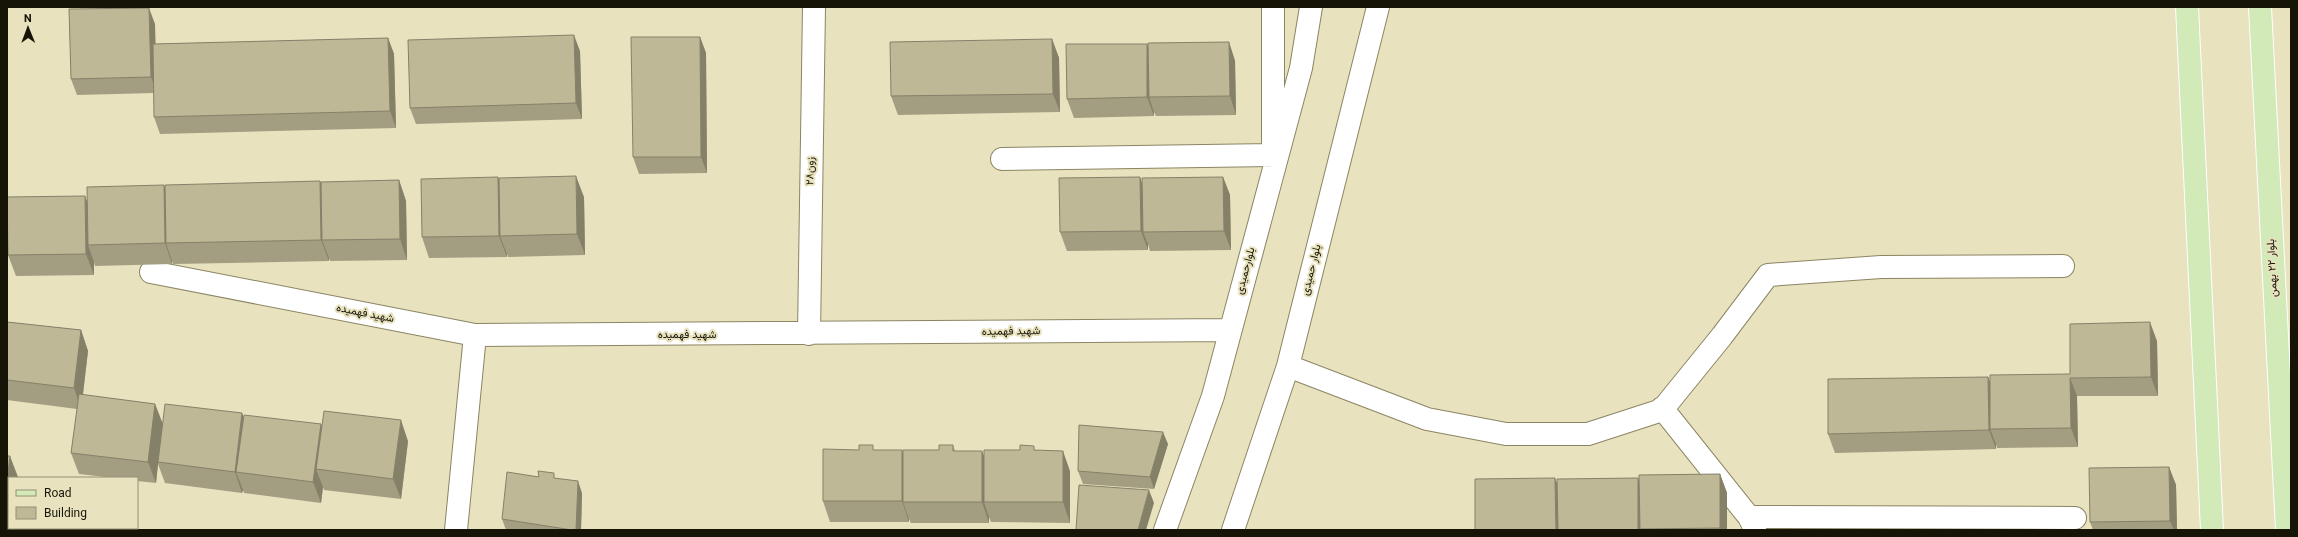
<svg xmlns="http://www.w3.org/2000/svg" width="2298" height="537" font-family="Georgia,Vazirmatn,serif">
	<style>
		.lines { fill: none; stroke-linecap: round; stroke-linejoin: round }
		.minor-casing { stroke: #8b8564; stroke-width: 24 }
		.major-casing { stroke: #fff; stroke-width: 24 }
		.minor { stroke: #fff; stroke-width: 22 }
		.major { stroke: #d2e9b8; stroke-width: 22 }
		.wall { fill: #a39e81 }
		.shaded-wall { fill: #858169 }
		.building { fill: #beb896; stroke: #858169 }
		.labels { text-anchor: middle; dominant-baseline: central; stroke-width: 4; stroke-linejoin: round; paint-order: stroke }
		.street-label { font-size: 11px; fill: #161407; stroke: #e8e2be }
	</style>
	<rect width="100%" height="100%" fill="#e8e2be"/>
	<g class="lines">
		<defs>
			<path id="minor" d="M1002,159L1273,155V7
				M151,272L475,335L1230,330
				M809,334L814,7
				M1288,366L1427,419L1506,434H1588L1662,410L1722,336L1768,275L1881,267L2063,266
				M1662,408L1749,517L1755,529
				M1749,517L2075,518
				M456,530L475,335
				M1165,530L1213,396L1301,68L1311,7
				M1233,530L1288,366L1378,7"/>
			<path id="major" d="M2187,7L2212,530
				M2260,7L2287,530"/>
		</defs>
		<!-- minor casing -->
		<use href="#minor" class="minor-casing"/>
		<!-- major casing -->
		<use href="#major" class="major-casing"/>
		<!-- minor -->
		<use href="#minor" class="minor"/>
		<!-- major -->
		<use href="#major" class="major"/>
	</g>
	<!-- wall -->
	<path class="wall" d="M155,24V44L388,38L394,54L396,128L160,134L154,117V93L77,95L71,79Z
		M700,37L706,53L707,173L639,174L633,157Z
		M1052,39L1059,58L1060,112L898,115L891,96Z
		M1229,42L1235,61L1236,115L1156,116L1154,112V116L1074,118L1067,99L1148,48Z
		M580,51L582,119L416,124L410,108Z
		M1223,177L1230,195L1231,250L1150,251L1148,244V250L1067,251L1060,232L1142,184Z
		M399,180L406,201L407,260L330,261L329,258V261L173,264L172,261V264L95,266L94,262V275L16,276L8,255L85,196L87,201L165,188L320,181L321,184Z
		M499,180L584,197L585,255L508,257L507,254V257L429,258L422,237Z
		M7,322L81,330L88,351L83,395L155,404L163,424L242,413L243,417L321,424L322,427L408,441L401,499L324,490L323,487L321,503L244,493L243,490L242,493L165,483L158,464L156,483L137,481V478H115L79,474L71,453L77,409L7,400Z
		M2157,341L2158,396H2077L2078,447L1997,448L1996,444V449L1835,453L1828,434L1988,377L1990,382L2070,374Z
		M1168,444L1154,489L1083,484L1078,471Z
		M953,445L955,451H982L984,456L1036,450L1070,471V523L991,522L989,517V523H911L909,519V522H830L823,501L875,450L903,454L939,450Z
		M2169,467L2176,485L2177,530H2093L2090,522Z
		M1720,474L1727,493V530H1475L1557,482L1638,478L1639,482Z
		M539,477L556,478L582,493L581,530H506L502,519Z"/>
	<!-- shaded-wall -->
	<path class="shaded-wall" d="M149,8L155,24L157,93L151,77Z
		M574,35L580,51L582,119L576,103Z
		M700,37L706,53L707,173L701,157Z
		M388,38L394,54L396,128L390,111Z
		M1052,39L1059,58L1060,112L1053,94Z
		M1229,42L1235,61L1236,115L1230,96Z
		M1147,44L1154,62L1149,97L1154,112V116L1147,97Z
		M576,176L584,197L585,255L577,234Z
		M498,177L506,198L500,236L507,254V257L499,236Z
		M1140,177L1147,196L1143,232L1148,244V250L1141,231Z
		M1223,177L1230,195L1231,250L1224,231Z
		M399,180L406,201L407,260L400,239Z
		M320,181L328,202L322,240L329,258V261L321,240Z
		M164,185L171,206L166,243L172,261V264L165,243Z
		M85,196L92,217L88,245L94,262V275L86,254Z
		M2150,322L2157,341L2158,396L2151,377Z
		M81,330L88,351L81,409L74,388Z
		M1988,377L1995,395L1990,429L1996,444V449L1989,430Z
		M2070,378L2077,396L2078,447L2071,428Z
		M155,404L163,425L158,462V464L156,483L148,462Z
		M242,413L250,434L236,472L243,490L242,493L235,472Z
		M401,420L408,441L401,499L393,479Z
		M321,424L328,445L316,469L323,487L321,503L313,482Z
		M1163,432L1168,444L1154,489L1150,477Z
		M902,450L909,471L903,502L909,519V522L902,501Z
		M982,451L990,472L984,502L989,517V523L982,502Z
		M1063,451L1070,471V523L1063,502Z
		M10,456L18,477V478H9V528H11V530H8L7,526V480Z
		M2169,467L2176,485L2177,530H2174L2170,521Z
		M1720,474L1727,493V530H1721L1720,528Z
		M1555,478L1562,497L1563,530H1556Z
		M1638,478L1644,497L1640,530H1638Z
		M578,481L582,493L581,530H576Z
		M1149,490L1154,503L1146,530H1138Z"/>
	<!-- building -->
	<path class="building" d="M149,8L151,77L71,79L69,9Z
		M574,35L576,103L410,108L408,40Z
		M631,37H700L701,157H633Z
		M388,38L390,111L154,117L153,44Z
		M1052,39L1053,94L891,96L890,42Z
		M1229,42L1230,96L1149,97L1148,43Z
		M1066,44H1147V97L1067,99Z
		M576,176L577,234L500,236L499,178Z
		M498,177L499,236L422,237L421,179Z
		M1140,177L1141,231L1060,232L1059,178Z
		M1223,177L1224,231L1143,232L1142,178Z
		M399,180L400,239L322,240L321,182Z
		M320,181L321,240L166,243L165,185Z
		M164,185L165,243L88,245L87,187Z
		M85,196L86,254L8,255L7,197Z
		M7,322L81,330L74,388L7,380Z
		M2150,322L2151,377L2070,378L2071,428L1990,429V375L2070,374V324Z
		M1988,377L1989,430L1828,434V379Z
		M79,394L155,404L148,462L71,453Z
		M165,404L242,413L235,472L158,462Z
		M324,411L401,420L393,479L316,469Z
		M244,415L321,424L313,482L236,472Z
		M1079,425L1163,432L1150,477L1078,471Z
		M859,445H873V450H902V501H823V449L859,450Z
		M939,445H953V451H982V502H903V450H939Z
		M1020,445L1034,446V450L1063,451V502H984V450H1020Z
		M7,456H10L7,480Z
		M2169,467L2170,521L2090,522L2089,468Z
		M538,471L554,473V478L578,481L576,530H572L502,519L507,472L539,477Z
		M1720,474V528L1640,529L1639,475Z
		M1555,478L1556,530H1475V479Z
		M1638,478V530H1558L1557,479Z
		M1079,485L1149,490L1138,530H1076Z"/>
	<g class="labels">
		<!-- street labels -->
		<g class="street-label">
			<text transform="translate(811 171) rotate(-89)">زون۲۸</text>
			<text transform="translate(2273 268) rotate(-93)">بلوار ۲۲ بهمن</text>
			<text transform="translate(1312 270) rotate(-76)">بلوار حمیدی</text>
			<text transform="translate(1246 271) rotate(-75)">بلوارحمیدی</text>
			<text transform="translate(365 314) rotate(11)">شهید فهمیده</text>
			<text transform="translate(1011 332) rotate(-1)">شهید فهمیده</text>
			<text x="687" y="335">شهید فهمیده</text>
		</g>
	</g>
	<!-- border -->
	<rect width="2298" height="537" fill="none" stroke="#161407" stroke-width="16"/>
	<!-- legend -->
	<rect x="8" y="477" width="130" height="52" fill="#e8e2be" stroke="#949075"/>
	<rect x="16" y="490" width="20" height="6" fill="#d2e9b8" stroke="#949075"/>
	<text x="44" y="497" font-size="12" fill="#161407">Road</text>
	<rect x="16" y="507" width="20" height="12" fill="#beb896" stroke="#949075"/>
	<text x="44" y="517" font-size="12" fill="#161407">Building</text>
	<!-- north arrow -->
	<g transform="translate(28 28) rotate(359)" stroke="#e8e2be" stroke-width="3" paint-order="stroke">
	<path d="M0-3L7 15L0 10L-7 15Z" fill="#161407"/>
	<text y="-6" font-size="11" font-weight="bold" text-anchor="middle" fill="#161407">N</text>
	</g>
</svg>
